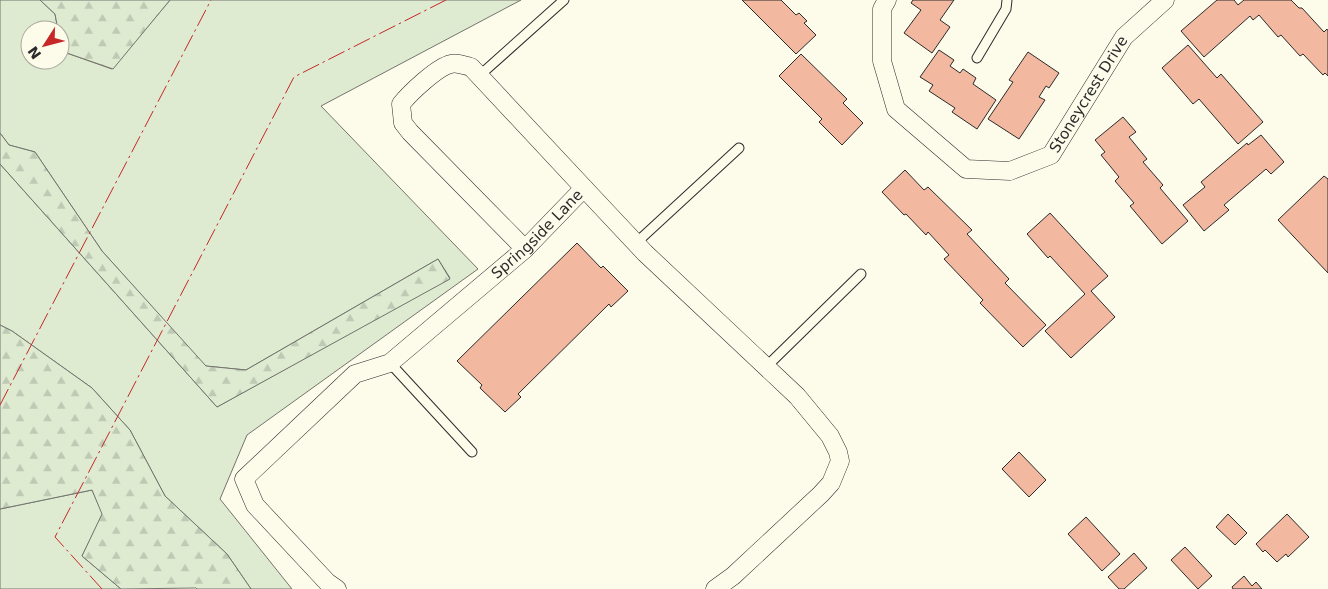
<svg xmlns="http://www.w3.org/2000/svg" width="1328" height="589" font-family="'DejaVu Sans',sans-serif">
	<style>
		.green { fill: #deebd1; stroke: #74746e }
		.forest { fill: url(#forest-firs); stroke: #74746e }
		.building { fill: #f2b8a0; stroke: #2b2b2b }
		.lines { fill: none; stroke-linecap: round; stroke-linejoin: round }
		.service-casing { stroke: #2b2b2b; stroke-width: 11 }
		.minor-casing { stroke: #2b2b2b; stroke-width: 19 }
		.service { stroke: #fdfbea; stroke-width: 9 }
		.minor { stroke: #fdfbea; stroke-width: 18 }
		.power { stroke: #c62828; stroke-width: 1; stroke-dasharray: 18 4 2.5 4; stroke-linecap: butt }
		.labels { text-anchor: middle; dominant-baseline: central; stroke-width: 4; stroke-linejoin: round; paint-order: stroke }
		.street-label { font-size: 15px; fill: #2b2b2b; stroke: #fdfbea }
	</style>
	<defs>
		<pattern id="forest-firs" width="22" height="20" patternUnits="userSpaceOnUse" patternTransform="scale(1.25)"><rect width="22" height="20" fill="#deebd1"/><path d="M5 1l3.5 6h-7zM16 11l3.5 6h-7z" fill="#bfcab4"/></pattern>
	</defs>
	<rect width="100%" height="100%" fill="#fdfbea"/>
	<!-- green -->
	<path class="green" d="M0,0H40L55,14L58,30H30V60H60V45L61,51L112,69L170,0H521L321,106L478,269L247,435L220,499L292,589H251L227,554L165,496L130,430L92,388L12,331L0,325V164L217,407L450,278L438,259L246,370L205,366L102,251L35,152L9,145L0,133Z
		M92,490L103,514L82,556L121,589H0V509Z"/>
	<!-- forest -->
	<path class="forest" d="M40,0H170L113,69L61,51L60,30H58L55,14Z
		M0,133L9,145L35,152L102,251L206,366L246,370L438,259L450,279L217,407L0,164Z
		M0,325L12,331L92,388L130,430L165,496L227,554L251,589H197L196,588L121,589L82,556L102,514L92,490L0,509Z"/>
	<!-- building -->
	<path class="building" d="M742,0H781L796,15L799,13L807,21L804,23L816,35L796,54Z
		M913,0H954L940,20L950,27L932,53L904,33L921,10L911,3Z
		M1217,0H1234L1238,5L1244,0H1291L1299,8H1302L1324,32L1327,29L1328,31V76L1325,73L1323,75L1303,54L1300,56L1281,35L1278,37L1259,15L1253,20L1250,16L1204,57L1181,31Z
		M1188,45L1217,78L1221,74L1263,122L1238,144L1199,99L1193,104L1162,68Z
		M939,50L954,60L950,66L960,73L963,69L976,78L973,84L996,100L977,129L952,112L955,108L929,91L933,85L920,77Z
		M1028,52L1059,73L1049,88L1046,86L1039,97L1045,100L1019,139L988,119L1013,82L1009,80Z
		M801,54L847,99L843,103L863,123L842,145L819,122L822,119L779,76Z
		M1123,117L1136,132L1129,137L1147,159L1143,162L1163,185L1160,188L1188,221L1162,244L1130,206L1134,203L1115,181L1119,177L1101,155L1105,152L1095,140Z
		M1261,135L1284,162L1271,174L1266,169L1224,205L1229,210L1204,231L1183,205L1205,187L1201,182L1247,143L1248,145Z
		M905,170L924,190L928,187L972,230L967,234L1009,279L1005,283L1046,325L1023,347L980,303L983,300L944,259L949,255L928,232L926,235L906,214L904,215L882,192Z
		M1324,176L1328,179V273L1278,220Z
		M1050,213L1108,276L1091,291L1115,317L1071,358L1045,331L1085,294L1050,256L1048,258L1027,234Z
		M577,243L601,268L603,266L628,291L611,307L609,304L518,394L521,397L505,412L480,388L482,385L457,361Z
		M1019,452L1046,480L1029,497L1002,469Z
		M1228,514L1247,533L1235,545L1216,527Z
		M1287,514L1309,537L1288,557L1286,554L1277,562L1265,550L1263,552L1256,544Z
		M1086,517L1120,554L1102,571L1068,534Z
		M1185,547L1212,576L1198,589L1171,560Z
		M1134,553L1147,568L1124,589H1119L1108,577Z
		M1244,576L1252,586L1256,582L1262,589H1233L1232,587Z"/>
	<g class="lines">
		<defs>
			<path id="service" d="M977,58L1006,9L1007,0
				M479,76L564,0
				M636,243L739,148
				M390,363L472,452
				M766,367L861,274"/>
			<g id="minor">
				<path id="s1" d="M887,0L882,9V61L896,109L966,169L1010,171L1051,155L1124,37L1165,0"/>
				<path d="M525,249L410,132L403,123L401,104C410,93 437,67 451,64C457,62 465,66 471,67L584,188"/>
				<path id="s2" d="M337,589L327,582L255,505L244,479L355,374L390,363L525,249L584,188L645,253L797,396L830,436L838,452L840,461L831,483L821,494L733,576L715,589"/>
			</g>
		</defs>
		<!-- service casing -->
		<use href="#service" class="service-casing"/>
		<!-- minor casing -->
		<use href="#minor" class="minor-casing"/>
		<!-- service -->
		<use href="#service" class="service"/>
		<!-- minor -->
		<use href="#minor" class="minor"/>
		<!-- power -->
		<path class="power" d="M0,405L211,0
			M102,589L55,537L294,77L446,0"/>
	</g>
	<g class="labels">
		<!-- street labels -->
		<g class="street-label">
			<text stroke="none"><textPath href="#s1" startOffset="364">Stoneycrest Drive</textPath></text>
			<text stroke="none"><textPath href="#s2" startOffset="531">Springside Lane</textPath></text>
		</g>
	</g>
	<!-- north arrow -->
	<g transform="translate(45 45) rotate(234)"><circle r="24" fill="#fdfbea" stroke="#a9a89e"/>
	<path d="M0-4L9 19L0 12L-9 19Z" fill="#c62828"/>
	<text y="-8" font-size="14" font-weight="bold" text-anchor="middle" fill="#2b2b2b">N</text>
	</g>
</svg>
